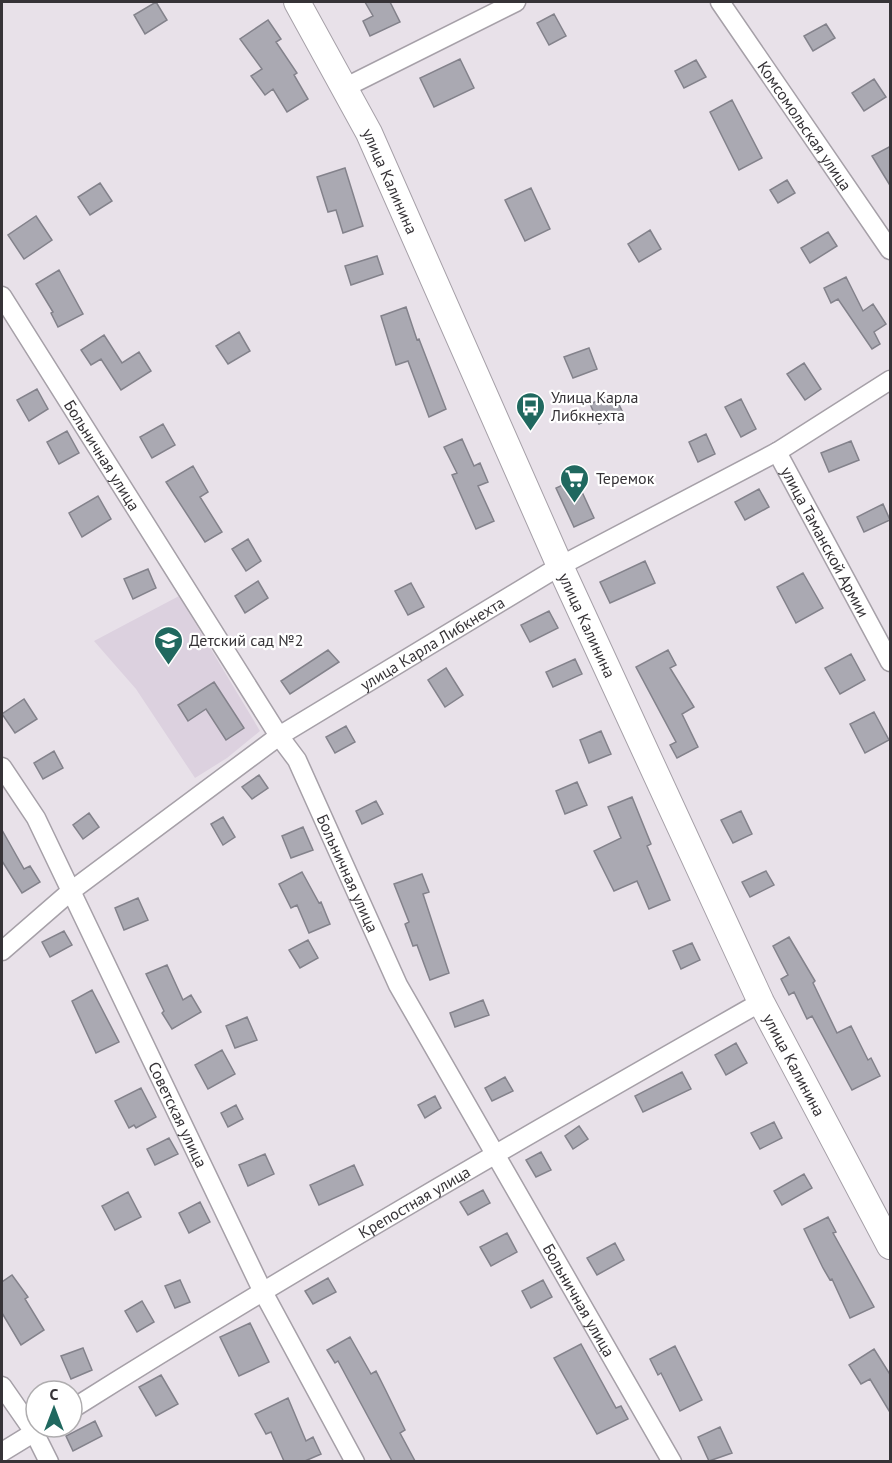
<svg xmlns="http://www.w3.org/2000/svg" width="892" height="1463" font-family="'PT Sans',sans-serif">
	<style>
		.built { fill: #dcd1df }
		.building { fill: #aaa9b2; stroke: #83828b; stroke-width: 1.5 }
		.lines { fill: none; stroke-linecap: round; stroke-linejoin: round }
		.street-casing { stroke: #a6a0a8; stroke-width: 21 }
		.secondary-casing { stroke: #a6a0a8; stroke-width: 28 }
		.street { stroke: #fff; stroke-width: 18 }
		.secondary { stroke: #fff; stroke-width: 26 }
		.labels { text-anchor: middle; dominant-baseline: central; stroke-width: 4.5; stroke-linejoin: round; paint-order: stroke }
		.street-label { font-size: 16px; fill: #363337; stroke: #fff }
		.poi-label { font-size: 16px; fill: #363337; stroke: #fff; text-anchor: start }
	</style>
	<rect width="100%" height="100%" fill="#e8e1e9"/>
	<!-- built -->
	<path class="built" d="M179,596L260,731L227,758L195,778L136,689L94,641Z"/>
	<!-- building -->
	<path class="building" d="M156,2L167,20L145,34L134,15Z
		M365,2H390L400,22L370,36L363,21L373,16Z
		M554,14L566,36L549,45L537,23Z
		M268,20L281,39L276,42L297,73L294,75L308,99L287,112L273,89L265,95L251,76L262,69L240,39Z
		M826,24L835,38L813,51L804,36Z
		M460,59L474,88L434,107L420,78Z
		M696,60L706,77L684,88L675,71Z
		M874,79L886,97L864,111L852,93Z
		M732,100L762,158L739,170L710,112Z
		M891,146V187L872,156Z
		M345,168L363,226L343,233L336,210L328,212L317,177Z
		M787,180L795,193L778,203L770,190Z
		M100,183L112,201L90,215L78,197Z
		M531,188L550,229L525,241L505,200Z
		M36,216L52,240L24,259L8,235Z
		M650,230L661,249L639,262L628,244Z
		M828,232L837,246L810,263L801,248Z
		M377,256L383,274L351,285L345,266Z
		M59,270L83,314L58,327L51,313L53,312L36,284Z
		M846,277L863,311L873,304L886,324L874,332L880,344L872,349L838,299L831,303L824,288Z
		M406,307L417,340L419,339L446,409L429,417L408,361L396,365L381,316Z
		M239,332L250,351L228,364L216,346Z
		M104,335L122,363L139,352L151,371L121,390L101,359L91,365L81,350Z
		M589,348L597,369L573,378L564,357Z
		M804,363L821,389L805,400L787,374Z
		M37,389L48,409L29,421L17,400Z
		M614,394L623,413L599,424L590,404Z
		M741,399L756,429L741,437L725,407Z
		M163,424L175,445L152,458L140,437Z
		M67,431L79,453L59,464L47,442Z
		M706,434L715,454L698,462L689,442Z
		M462,439L474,466L480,463L488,482L478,486L494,521L476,529L452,475L457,473L444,447Z
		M851,441L859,460L829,472L821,453Z
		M193,466L208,492L200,497L222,532L205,542L166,482Z
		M576,479L594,518L574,527L556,488Z
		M759,489L769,507L745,520L735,502Z
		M98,496L111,519L82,537L69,513Z
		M883,504L890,520L864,532L857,517Z
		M248,539L261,561L246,571L232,549Z
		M645,561L655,583L610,603L600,582Z
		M148,569L156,588L133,599L124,579Z
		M803,573L823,608L796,623L777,587Z
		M258,581L268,598L245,613L235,596Z
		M411,583L424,607L408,615L395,591Z
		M549,611L558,628L530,642L521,625Z
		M328,650L339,662L290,694L281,681Z
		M668,650L676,665L670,668L694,707L682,714L698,747L677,758L670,745L676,742L636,667Z
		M851,654L865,680L840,694L825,668Z
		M575,659L582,674L553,687L546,672Z
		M446,668L463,695L445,707L428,680Z
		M214,682L244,728L226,740L206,709L188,721L178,705Z
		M24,699L37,719L15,733L2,714Z
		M874,712L889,740L865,753L850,724Z
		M346,726L355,742L335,753L326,737Z
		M601,731L611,754L589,763L580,740Z
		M54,751L63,768L43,779L34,763Z
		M259,775L268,788L252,799L242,787Z
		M577,782L587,805L565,814L556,791Z
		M632,797L651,844L647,846L670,900L649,909L637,881L614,891L594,851L621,838L608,807Z
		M376,801L383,814L362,824L356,811Z
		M741,811L752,834L733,843L721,820Z
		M89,813L99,827L83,839L73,825Z
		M223,817L235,837L223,845L211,824Z
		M303,827L313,850L291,858L282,836Z
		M2,830L24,869L30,866L40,882L22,893L2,861Z
		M766,871L774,885L750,897L742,882Z
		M302,872L319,903L321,902L330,924L309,933L297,905L291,908L279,884Z
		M422,874L429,892L423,894L449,973L430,980L417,945L413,946L405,924L409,922L394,884Z
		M138,898L148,920L124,930L115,908Z
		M64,931L72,945L50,957L42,942Z
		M789,937L815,981L813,983L837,1033L851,1026L868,1060L871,1058L880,1076L852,1090L812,1016L807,1019L794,992L789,995L781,979L788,975L773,946Z
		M308,940L318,958L300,968L289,950Z
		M692,943L700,960L681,969L673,951Z
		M167,965L183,1000L191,995L201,1012L172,1029L162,1013L164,1011L146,974Z
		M92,990L119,1042L96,1053L72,1001Z
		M483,1000L489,1015L455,1027L450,1013Z
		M247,1017L257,1040L235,1048L226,1026Z
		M736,1043L747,1063L726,1075L715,1055Z
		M222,1050L235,1074L208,1089L195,1065Z
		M682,1072L691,1089L643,1112L635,1096Z
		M505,1077L513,1091L492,1101L485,1088Z
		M141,1088L156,1117L136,1128L134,1125L129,1128L115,1101Z
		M435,1096L441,1108L425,1118L418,1105Z
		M236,1105L243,1119L228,1127L221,1113Z
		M774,1122L782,1138L760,1149L751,1133Z
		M579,1126L588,1139L573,1149L565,1136Z
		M169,1138L178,1154L155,1165L147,1149Z
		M541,1152L551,1170L536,1177L526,1160Z
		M265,1154L274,1174L248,1186L239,1165Z
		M354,1165L363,1185L319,1205L310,1185Z
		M804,1174L812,1188L782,1205L774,1191Z
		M483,1190L490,1203L468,1215L460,1202Z
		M128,1192L141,1217L115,1230L102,1206Z
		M200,1202L210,1222L189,1233L179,1213Z
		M828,1217L836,1232L833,1233L874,1307L850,1318L832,1279L830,1280L823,1268L804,1229Z
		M507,1233L517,1252L491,1266L480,1247Z
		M615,1243L624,1260L597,1275L587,1258Z
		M12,1275L28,1297L25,1299L44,1330L21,1345L2,1313V1282Z
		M328,1278L336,1292L313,1304L305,1291Z
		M180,1280L190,1302L175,1308L165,1286Z
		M543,1280L552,1297L531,1308L522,1291Z
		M142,1301L154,1322L137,1332L125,1311Z
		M250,1323L269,1362L239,1376L220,1337Z
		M350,1337L371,1374L376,1371L386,1391L405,1430L400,1433L415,1461H392L338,1361L335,1363L327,1350Z
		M581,1344L616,1408L621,1406L628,1419L597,1434L554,1358Z
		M675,1346L702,1400L680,1411L661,1373L658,1375L650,1359Z
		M83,1348L92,1370L71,1379L61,1356Z
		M874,1349L891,1376V1414L870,1379L861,1384L849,1365Z
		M161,1375L178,1404L156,1416L139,1387Z
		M288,1398L306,1441L313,1437L321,1454L305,1461H284L271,1432L266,1434L255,1414Z
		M95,1421L102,1436L73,1451L66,1436Z
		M720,1427L732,1453L709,1461L698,1437Z"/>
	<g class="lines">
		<defs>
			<g id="street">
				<path id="s1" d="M720,2L890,250"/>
				<path d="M346,87L516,2"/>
				<path id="s2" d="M2,296L279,736L297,760L398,985L672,1462"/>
				<path id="s3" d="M777,452L890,662"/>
				<path id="s4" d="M2,767L36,818L262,1290L355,1462"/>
				<path id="s5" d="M2,951L71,891L279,736L560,566L777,452L890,380"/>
				<path d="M2,1386L34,1432L49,1462"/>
				<path id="s6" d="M72,1409C298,1267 529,1134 761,1002"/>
				<path d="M2,1452L43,1427"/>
			</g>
			<g id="secondary">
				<path id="s7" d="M297,2L369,133L560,566L761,1002L890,1246"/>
			</g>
		</defs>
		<!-- street casing -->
		<use href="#street" class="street-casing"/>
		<!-- secondary casing -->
		<use href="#secondary" class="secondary-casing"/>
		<!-- street -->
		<use href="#street" class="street"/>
		<!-- secondary -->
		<use href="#secondary" class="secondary"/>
	</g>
	<!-- icons -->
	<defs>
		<symbol id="bus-pin" viewBox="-11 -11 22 30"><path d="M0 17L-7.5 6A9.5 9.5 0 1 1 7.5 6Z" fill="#20685f" stroke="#fff"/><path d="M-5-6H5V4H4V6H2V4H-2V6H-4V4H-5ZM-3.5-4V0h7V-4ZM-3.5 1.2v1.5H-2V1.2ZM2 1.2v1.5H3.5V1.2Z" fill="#fff"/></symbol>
		<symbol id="supermarket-pin" viewBox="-11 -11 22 30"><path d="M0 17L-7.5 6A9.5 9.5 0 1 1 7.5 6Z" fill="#20685f" stroke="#fff"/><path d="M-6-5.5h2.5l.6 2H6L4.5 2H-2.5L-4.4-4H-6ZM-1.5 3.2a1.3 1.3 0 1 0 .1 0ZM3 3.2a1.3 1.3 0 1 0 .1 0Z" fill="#fff"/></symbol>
		<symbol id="school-pin" viewBox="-11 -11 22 30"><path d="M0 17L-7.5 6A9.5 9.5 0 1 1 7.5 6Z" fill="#20685f" stroke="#fff"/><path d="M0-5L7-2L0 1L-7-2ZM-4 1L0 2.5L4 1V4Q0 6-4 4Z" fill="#fff"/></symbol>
	</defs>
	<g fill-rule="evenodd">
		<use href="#bus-pin" x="514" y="390" width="33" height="45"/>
		<use href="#supermarket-pin" x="558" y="462" width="33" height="45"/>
		<use href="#school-pin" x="152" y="624" width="33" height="45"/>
	</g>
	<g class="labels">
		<!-- street labels -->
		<g class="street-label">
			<text stroke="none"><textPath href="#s1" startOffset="150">Комсомольская улица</textPath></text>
			<text stroke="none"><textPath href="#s7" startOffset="202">улица Калинина</textPath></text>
			<text stroke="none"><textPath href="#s2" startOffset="188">Больничная улица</textPath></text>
			<text stroke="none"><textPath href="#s3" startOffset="102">улица Таманской Армии</textPath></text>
			<text stroke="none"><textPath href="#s7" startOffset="688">улица Калинина</textPath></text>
			<text stroke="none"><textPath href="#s5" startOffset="530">улица Карла Либкнехта</textPath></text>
			<text stroke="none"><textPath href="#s2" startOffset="674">Больничная улица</textPath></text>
			<text stroke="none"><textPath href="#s7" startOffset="1174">улица Калинина</textPath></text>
			<text stroke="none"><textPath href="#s4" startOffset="390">Советская улица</textPath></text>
			<text stroke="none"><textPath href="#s6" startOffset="400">Крепостная улица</textPath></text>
			<text stroke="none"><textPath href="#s2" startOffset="1160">Больничная улица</textPath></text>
		</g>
		<!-- poi labels -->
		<g class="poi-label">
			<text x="551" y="397">Улица Карла<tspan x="551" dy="18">Либкнехта</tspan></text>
			<text x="596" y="478">Теремок</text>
			<text x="189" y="640">Детский сад №2</text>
		</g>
	</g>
	<!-- border -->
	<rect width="892" height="1463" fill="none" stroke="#363337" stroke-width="6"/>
	<!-- north arrow -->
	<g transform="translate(54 1409)"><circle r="28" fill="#ffffff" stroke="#afadaf" stroke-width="1.5"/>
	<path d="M0-4.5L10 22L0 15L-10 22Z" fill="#20685f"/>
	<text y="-9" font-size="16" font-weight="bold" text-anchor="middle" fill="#363337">С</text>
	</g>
</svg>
